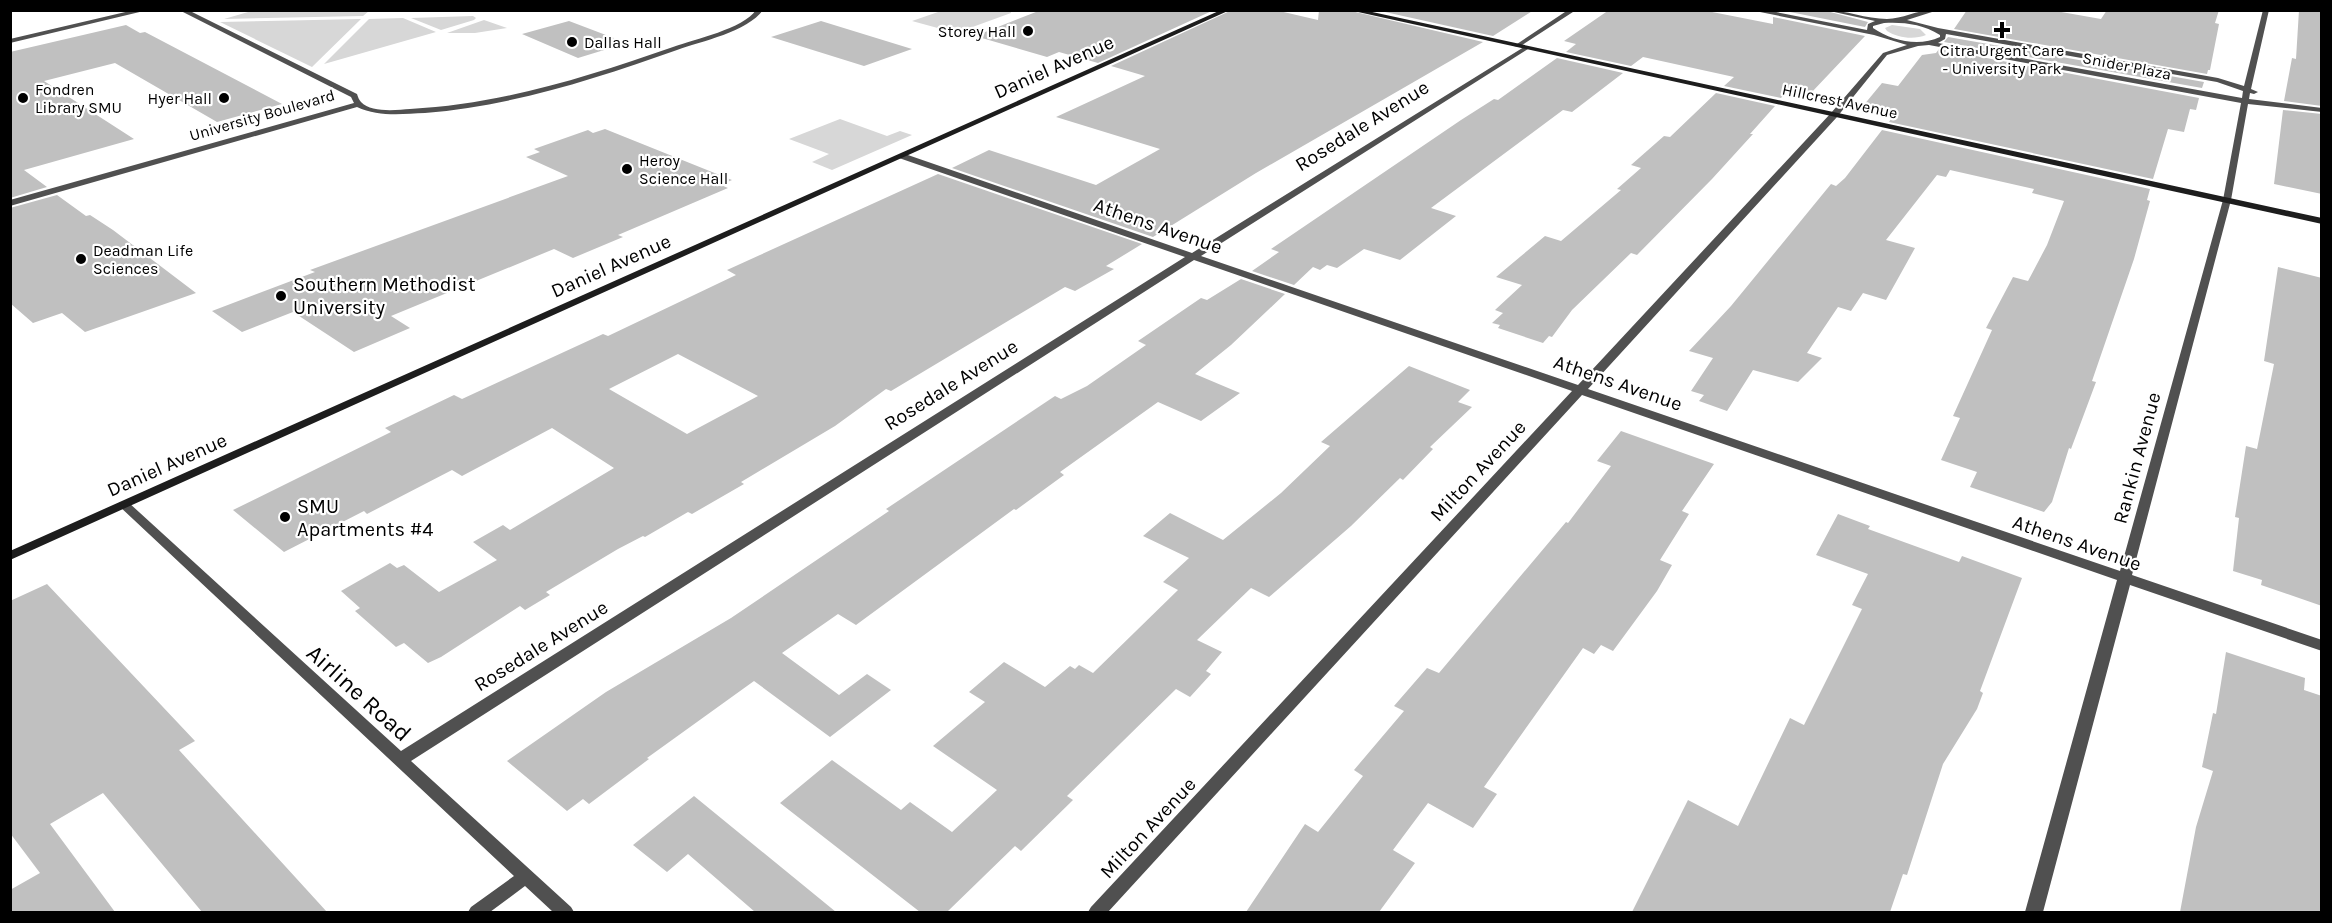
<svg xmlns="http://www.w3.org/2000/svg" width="2332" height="923" font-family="Karla,sans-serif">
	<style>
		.green { fill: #d7d7d7 }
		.building { fill: #c0c0c0; fill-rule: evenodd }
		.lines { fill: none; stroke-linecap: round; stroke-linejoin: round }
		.street { fill: #505050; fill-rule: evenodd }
		.secondary { fill: #1d1d1d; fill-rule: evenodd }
		.poi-dot { fill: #000; stroke: #fff; stroke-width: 2 }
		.labels { text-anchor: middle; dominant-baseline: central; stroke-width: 4.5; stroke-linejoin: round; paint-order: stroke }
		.far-poi-label { font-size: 16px; fill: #000; stroke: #fff; text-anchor: start }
		.far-street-label { font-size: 16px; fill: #000; stroke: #fff }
		.street-label { font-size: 20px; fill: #000; stroke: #fff }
		.poi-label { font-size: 20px; fill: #000; stroke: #fff; text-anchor: start }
		.near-street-label { font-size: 24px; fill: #000; stroke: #fff }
	</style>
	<rect width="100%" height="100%" fill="#fff"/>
	<!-- green -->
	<path class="green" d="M255,10H369V11L363,16L224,19Z
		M1010,10L1011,13L956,33L912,21L941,11Z
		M473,16L476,18L474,20L441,30L411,18Z
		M403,18L436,32L324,64L369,19Z
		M361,19L312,67L220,22Z
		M484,20L507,28L475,33H447Z
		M1892,25L1920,29L1926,35C1914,40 1898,38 1887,31L1885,28Z
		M840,119L887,136L900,131L912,135L832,170L812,162L829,154L789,139Z"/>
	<!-- building -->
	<path class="building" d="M1041,10H1214L1098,63L1059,52L1047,57L975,36Z
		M1232,10H1275L1318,20L1319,10H1347L1483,42L1256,173L1153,237L952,168L989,150L1096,185L1160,149L1056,117L1145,76L1111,66Z
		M1376,10H1534L1493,36Z
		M1609,10H1702L1773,24V17L1865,36L1811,93L1790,88L1781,98L1724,86L1734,77L1643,57L1631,66L1566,52L1576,44L1564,41Z
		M1780,10H1823L1868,22L1865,27Z
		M1967,10H2050L2101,19L2107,10H2219L2215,23L2219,24L2210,70H2208L2207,74L1954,29Z
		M2299,10H2322V106L2284,101L2292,58L2296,59Z
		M569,21L627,43L578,58L522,34Z
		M821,21L912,49L864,66L771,37Z
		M126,25L140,33L145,32L282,104L217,122L115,63L44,81L134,139L24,170L47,187L10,198V52Z
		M1948,37L2204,82L2202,88L1944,42Z
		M1939,49L2199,98L2196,110L2190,109L2184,132L2168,129L2153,179L1889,122L1895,113L1863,106L1882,83L1898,86L1922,55L1936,53Z
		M1557,58L1623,73L1572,112L1563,110L1431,208L1456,216L1400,260L1364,249L1337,268L1327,265L1320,270L1313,267L1294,285L1252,271L1279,252L1271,249L1461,120L1494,99L1498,100Z
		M1716,93L1775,106L1750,134H1753L1712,179L1637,255L1631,253L1572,310L1552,337L1549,336L1543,343L1498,328L1500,325L1492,323L1503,313L1495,310L1522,285L1496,277L1545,236L1561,241L1621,190L1617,189L1641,168L1631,165L1664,136L1670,137Z
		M2283,110L2322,114V194L2274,184Z
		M605,129L732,180L721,185L728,188L618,235L623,237L573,258L554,249L391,316L410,328L354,352L293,312L242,332L212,311L315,272L310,270L568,176L526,157L540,152L534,149L588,130L593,133Z
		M1882,130L2150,189L2147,200L2150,201L2134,259L2092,381L2096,382L2071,449L2069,448L2052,502L2044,512L1970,487L1977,472L1941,460L1960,418L1953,416L1992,330L1986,328L2013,277L2028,281L2047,245L2064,201L2032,193L2034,189L1950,170L1946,177L1937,175L1886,240L1915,248L1886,300L1863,293L1851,311L1838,307L1807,353L1822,358L1798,382L1753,370L1727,411L1699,401L1704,395L1691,391L1713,358L1689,351L1731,306L1831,184L1836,186L1845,178Z
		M938,174L1142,244L1106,266L1114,269L1075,291L1065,287L891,391L886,389L835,426L741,482L744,484L692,514L688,512L645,537L643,536L618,549L546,592L550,595L525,610L520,606L441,657L428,663L404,643L396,647L355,611L360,608L341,591L390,563L397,568L404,565L439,592L497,560L473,542L503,525L510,530L614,468L552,428L462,476L452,470L367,514L364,511L284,552L233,510L391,432L385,428L454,395L462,399L603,334L608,336L736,275L727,270ZM678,354L758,396L687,434L609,389Z
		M57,195L86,216L90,215L113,230L196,293L85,332L62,313L33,323L10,303V208Z
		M2278,267L2322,278V606L2261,585L2262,580L2233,571L2239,518L2235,517L2246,446L2257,449L2274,364L2264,361Z
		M1241,279L1285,294L1231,345L1195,374L1240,393L1201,421L1158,402L1060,472L1064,475L1016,510L1014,509L856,625L838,614L782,653L839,695L867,674L891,690L830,737L754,681L647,758L649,759L589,804L583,799L567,811L507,761L606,692L731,618L889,511L886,509L1055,396L1061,399L1087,386L1146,345L1138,341L1201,298L1207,300Z
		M1409,366L1470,390L1458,402L1472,407L1430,447L1433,449L1403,480L1400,478L1351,526L1269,597L1251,588L1197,640L1222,652L1206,671L1211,674L1190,697L1176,689L1067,796L1073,800L1021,851L1015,846L947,912H920L780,803L832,760L901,810L910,802L952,832L997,790L933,746L985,702L969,692L1004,662L1045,687L1070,666L1075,669L1079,665L1093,673L1178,590L1163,582L1189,558L1143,536L1170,513L1223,540L1281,493L1330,446L1321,442Z
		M1621,431L1714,464L1682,511L1689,514L1660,560L1672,565L1657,591L1613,651L1601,645L1594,654L1583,648L1484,787L1497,794L1473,828L1428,803L1393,850L1415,863L1379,912H1246L1305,824L1318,832L1363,776L1354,770L1404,711L1394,706L1427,668L1439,673L1566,522L1568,523L1611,466L1597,461Z
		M1838,514L1870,526L1868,529L1959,562L1962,556L2022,578L1980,691L1983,693L1977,709L1943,764L1907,875L1903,874L1890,912H1632L1688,800L1738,826L1790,718L1804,725L1862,609L1852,605L1868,574L1816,555Z
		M47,584L195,741L179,750L327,912H202L103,793L50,824L115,912H10V890L40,873L10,833V601Z
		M2226,652L2305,678L2304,690L2322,696V912H2180L2196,827L2213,771L2202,767L2213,713L2216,714Z
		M694,796L836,912H755L688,854L667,872L633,845Z"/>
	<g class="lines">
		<!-- street -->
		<path class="street" d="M134,10H148L10,43V39Z
			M179,10H188L357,94C358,97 359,100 361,102C371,113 397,110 410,109C502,104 587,77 673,47C695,39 743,29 756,10H763C747,32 702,41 677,50C595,79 512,106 425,113C402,114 378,117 357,107L10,206V200L354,103L351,97Z
			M1568,10H1576L1519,47L1514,46Z
			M1750,10H1766L1867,30L1868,24L1875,21L1825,10C1846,10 1866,19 1887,19C1902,19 1917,10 1933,10L1932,12L1907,20L1938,28L2218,78L2244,86L2263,10H2269L2251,89L2258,92L2254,94L2250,93L2249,99L2322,108V112L2248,104L2231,200L2132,575L2322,640V651L2130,585L2043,912H2025L2117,580L1582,395L1108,912H1088L1091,907L1572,391L1194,260L411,761L571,907L574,912H553L525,886L490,912H468L471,907L514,876L118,505L120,502H128L401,751L1185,257L899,158V154H905L1192,253L1524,47H1528V49L1201,256L1578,385L1831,113L1883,53L1907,45L1874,35ZM1884,23C1904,22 1922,24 1940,35V37C1919,47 1892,41 1873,28V26ZM1946,34L2217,82L2243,91L2242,98L1938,43L1945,39ZM1929,45L2241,103L2223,200L2120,571L1588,389L1837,117L1887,55L1918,46Z"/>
		<!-- secondary -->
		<path class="secondary" d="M1221,10H1230L10,560V551Z
			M1349,10H1363L2322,218V224Z"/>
	</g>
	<!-- markers -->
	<g class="poi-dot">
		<path d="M1999 21h6v6h6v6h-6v6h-6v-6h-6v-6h6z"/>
		<circle cx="1028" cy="31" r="6"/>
		<circle cx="572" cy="42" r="6"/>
		<circle cx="23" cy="98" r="6"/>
		<circle cx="224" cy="98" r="6"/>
		<circle cx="627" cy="169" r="6"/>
		<circle cx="81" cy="259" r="6"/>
		<circle cx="281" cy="296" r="6"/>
		<circle cx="285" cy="517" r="6"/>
	</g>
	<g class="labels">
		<!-- far-poi labels -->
		<g class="far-poi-label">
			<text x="1016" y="31" text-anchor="end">Storey Hall</text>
			<text x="584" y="42">Dallas Hall</text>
			<text x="2002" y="50" text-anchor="middle">Citra Urgent Care<tspan x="2002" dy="18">- University Park</tspan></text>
			<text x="35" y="89">Fondren<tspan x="35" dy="18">Library SMU</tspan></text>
			<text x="212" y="98" text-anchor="end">Hyer Hall</text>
			<text x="639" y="160">Heroy<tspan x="639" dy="18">Science Hall</tspan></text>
			<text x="93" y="250">Deadman Life<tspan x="93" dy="18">Sciences</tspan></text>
		</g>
		<!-- far-street labels -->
		<g class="far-street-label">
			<text transform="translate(2127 66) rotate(11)">Snider Plaza</text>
			<text transform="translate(1840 101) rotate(12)">Hillcrest Avenue</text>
			<text transform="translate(262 115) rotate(-16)">University Boulevard</text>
		</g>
		<!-- street labels -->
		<g class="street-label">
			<text transform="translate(1054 67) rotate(-24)">Daniel Avenue</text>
			<text transform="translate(1362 126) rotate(-32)">Rosedale Avenue</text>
			<text transform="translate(1158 226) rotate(19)">Athens Avenue</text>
			<text transform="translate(611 266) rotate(-24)">Daniel Avenue</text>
			<text transform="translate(1618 383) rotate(19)">Athens Avenue</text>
			<text transform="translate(951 385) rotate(-32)">Rosedale Avenue</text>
			<text transform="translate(2137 458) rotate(-75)">Rankin Avenue</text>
			<text transform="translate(167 465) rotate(-24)">Daniel Avenue</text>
			<text transform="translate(1478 471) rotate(-47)">Milton Avenue</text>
			<text transform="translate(2077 543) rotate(19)">Athens Avenue</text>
			<text transform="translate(541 646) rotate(-32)">Rosedale Avenue</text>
			<text transform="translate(1148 828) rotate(-47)">Milton Avenue</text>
		</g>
		<!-- poi labels -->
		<g class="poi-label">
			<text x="293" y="284">Southern Methodist<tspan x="293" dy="23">University</tspan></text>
			<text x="297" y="506">SMU<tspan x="297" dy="23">Apartments #4</tspan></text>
		</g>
		<!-- near-street labels -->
		<g class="near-street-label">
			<text transform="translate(359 693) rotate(42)">Airline Road</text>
		</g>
	</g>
	<!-- border -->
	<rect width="2332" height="923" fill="none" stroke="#000000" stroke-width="24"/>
</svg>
